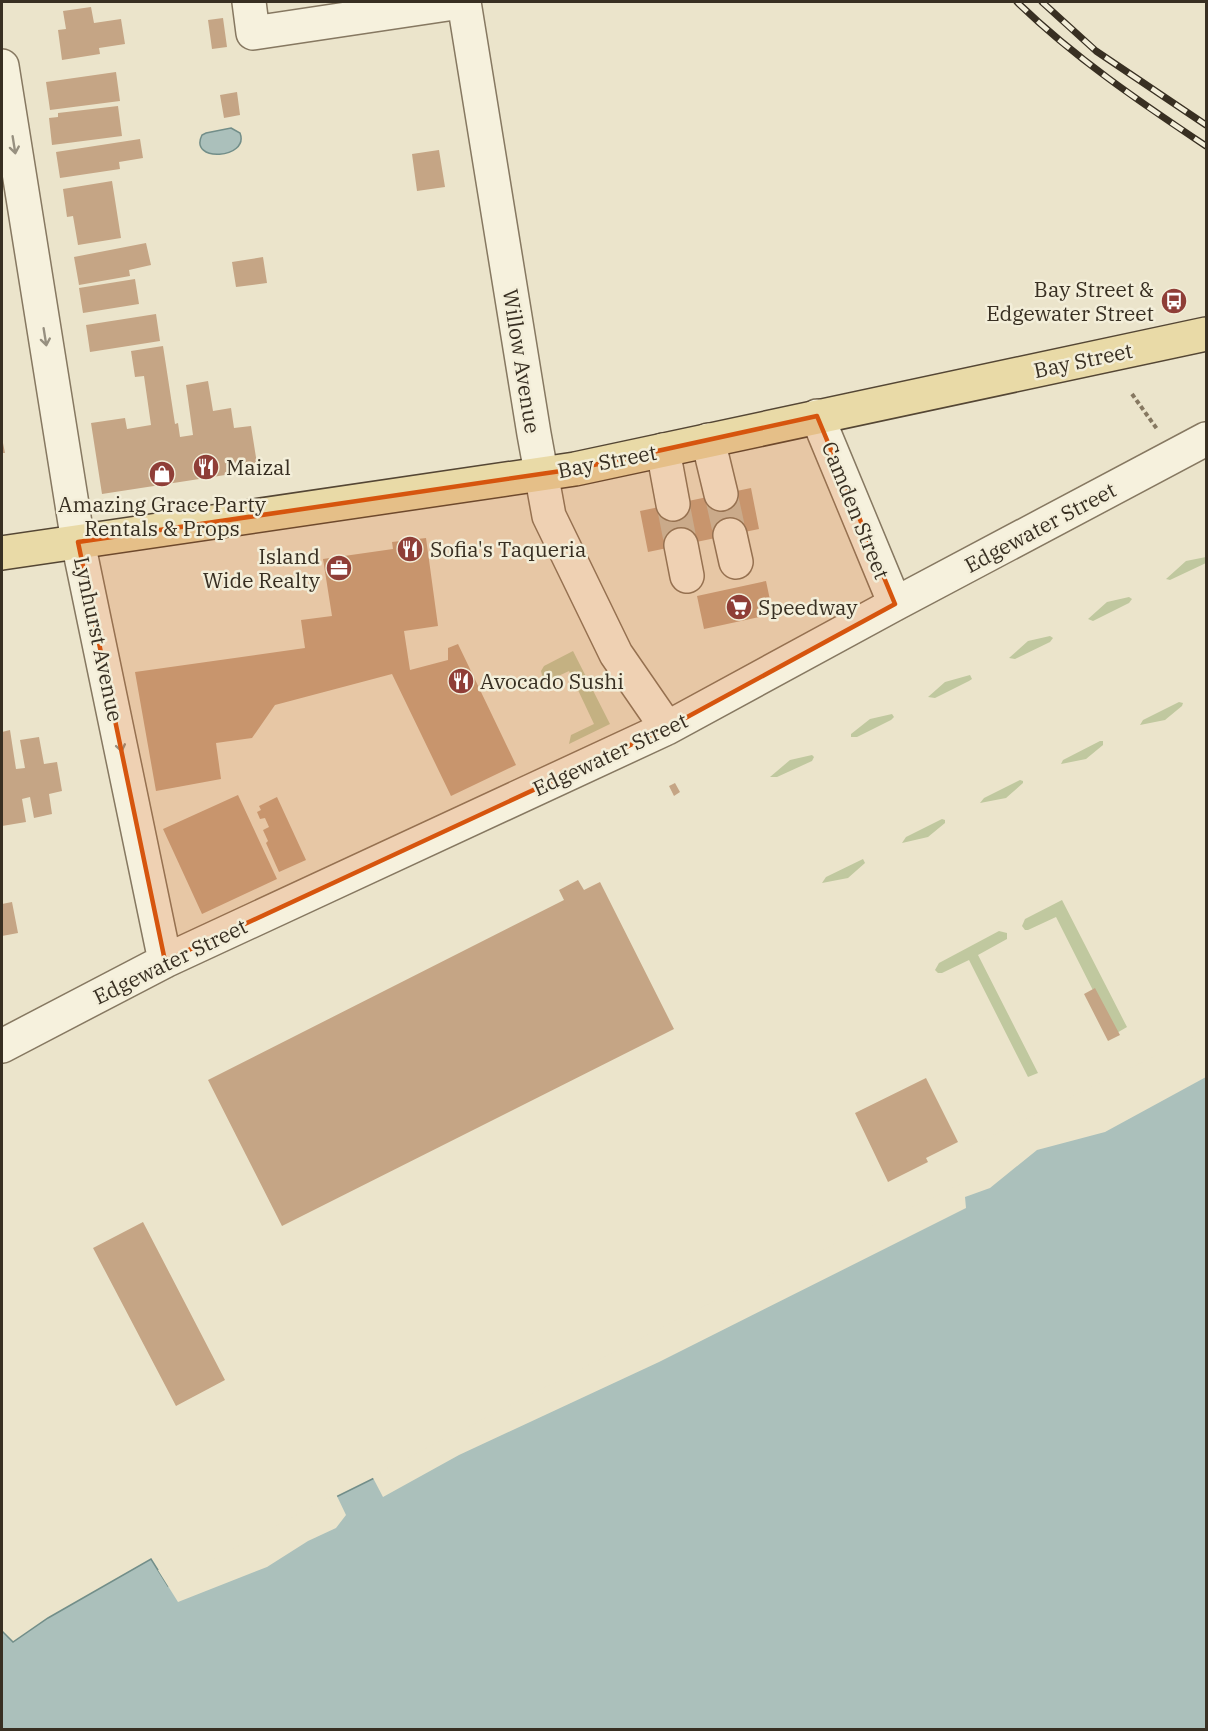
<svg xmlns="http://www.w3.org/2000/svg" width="1208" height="1731" font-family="'IBM Plex Serif',serif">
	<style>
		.green { fill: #c0c89f }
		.water { fill: #abc0bb; stroke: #728e89; stroke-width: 1.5 }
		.pier { fill: #ebe4cb }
		.building { fill: #c5a585 }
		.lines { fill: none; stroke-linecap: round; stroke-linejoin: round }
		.minor-tunnel { stroke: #c7c0a9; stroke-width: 33; stroke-dasharray: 33 16; stroke-linecap: butt }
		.minor-casing { stroke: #867861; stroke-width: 36 }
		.major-casing { stroke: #544634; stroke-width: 36 }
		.path { stroke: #867861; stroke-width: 4; stroke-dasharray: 4.5 3; stroke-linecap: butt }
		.minor { stroke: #f6f1dd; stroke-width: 33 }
		.major { stroke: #e9daa7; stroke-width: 33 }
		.rail-casing { stroke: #382f22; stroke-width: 7 }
		.rail { stroke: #f3eed9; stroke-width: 4.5; stroke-dasharray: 14; stroke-linecap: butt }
		.oneway { stroke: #979080 }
		.marked { fill: #d6550e; fill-opacity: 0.2; stroke: #d6550e; stroke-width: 4.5; stroke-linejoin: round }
		.labels { text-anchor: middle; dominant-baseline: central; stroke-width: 5; stroke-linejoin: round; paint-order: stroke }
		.poi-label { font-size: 21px; fill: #382f22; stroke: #f3eed9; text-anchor: start }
		.street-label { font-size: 21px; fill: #382f22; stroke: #f3eed9 }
	</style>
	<rect width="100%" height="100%" fill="#ebe4cb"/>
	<!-- green -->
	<path class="green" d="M1206,557V563L1170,580L1166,579L1186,561Z
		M1129,597L1132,599L1129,603L1093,621L1088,619L1107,602Z
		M1050,636L1053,638L1050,642L1015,659L1009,658L1028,641Z
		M573,651L610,724L569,744L571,735L594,724L569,671L552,679H543L541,671L544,666Z
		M970,675L972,679L969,681L935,698L928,697L945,682Z
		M1179,702L1183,703L1182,706L1165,720L1140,725L1143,720Z
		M892,714L894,717L891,720L857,737H851V734L870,719Z
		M1100,741H1103V745L1086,759L1061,764L1063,760Z
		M812,755L814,757L812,761L777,777H770L790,760Z
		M1020,780L1023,781V783L1006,798L980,803L984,798Z
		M942,819L945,820V823L928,837L902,843L906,837Z
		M863,859L865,863L848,878L822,883L826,877Z
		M1062,900L1127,1027L1115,1034L1056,917L1028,930H1025L1022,926L1025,919Z
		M999,931L1007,933V939L978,955L1038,1073L1028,1077L969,960L942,973H938L935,970L939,963Z"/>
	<!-- water -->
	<path class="water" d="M231,128L240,133C250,159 188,163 202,135L206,133Z
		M1206,1034V1729H2V1631L13,1642L48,1618L151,1559L168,1586L338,1496L964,1186Z"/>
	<!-- pier -->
	<path class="pier" d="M1206,1031V1077L1105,1132L1037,1150L990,1188L965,1197L966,1208L659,1362L459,1455L383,1497L372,1476L700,1308L961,1184L959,1169L962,1167L959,1152Z
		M336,1494L346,1515L336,1528L308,1541L267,1567L178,1602L158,1570L161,1569L169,1583Z"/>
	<!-- building -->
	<path class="building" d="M91,7L94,23L121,19L125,44L99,48L100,54L62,60L58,30L66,29L63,11Z
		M223,18L227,47L212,49L208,20Z
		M116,72L120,101L50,110L46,82Z
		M237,92L240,115L224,118L220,95Z
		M118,106L122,136L52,145L49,118L58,117V113Z
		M140,139L143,158L119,162L120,169L60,178L56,152Z
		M439,150L445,187L417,191L412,154Z
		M112,181L121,238L78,245L73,216L67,217L63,189Z
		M146,243L151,265L129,270L130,276L79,285L74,257Z
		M263,257L267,283L236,287L232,262Z
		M135,279L139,304L83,313L79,288Z
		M156,314L160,341L90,352L86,325Z
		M163,346L175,424L178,423L180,437L193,435L186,385L208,381L213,411L231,408L234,428L251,426L258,470L102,494L91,423L125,418L127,429L151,425L144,376L135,377L131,351Z
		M2,438L5,453H2Z
		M751,488L759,529L648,552L640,511Z
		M426,538L438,626L404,631L410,670L448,660V648L458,644L516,765L451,796L392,674L275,705L252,738L216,743L221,779L156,791L135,672L305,648L301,620L332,616L323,559L393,549L392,542Z
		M766,581L773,614L704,629L697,596Z
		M10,730L16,769L25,768L20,740L39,737L44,764L57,762L62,791L49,794L52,814L34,818L30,797L22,799L26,822L2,826V732Z
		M675,783L680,792L674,796L669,786Z
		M238,795L277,879L202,914L163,829Z
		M277,797L306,860L279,872L266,843L268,841L263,830L269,827L265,818L260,819L257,812L261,810L259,806Z
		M578,880L584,890L600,882L674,1029L282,1226L208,1080L564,900L559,890Z
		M12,902L18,933L2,936V904Z
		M1095,988L1120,1035L1108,1041L1084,994Z
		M926,1078L958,1142L926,1158L928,1162L888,1182L855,1113Z
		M143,1222L225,1380L176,1406L93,1248Z"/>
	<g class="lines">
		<!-- minor-tunnel -->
		<path class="minor-tunnel" d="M721,494L730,535
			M673,504L681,545"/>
		<defs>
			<path id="minor" d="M249,2L253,33L461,2
				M464,2L534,434L549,516L616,654L667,728
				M2,66L78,542L165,961
				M817,416L895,604
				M708,440L721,494
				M663,450L673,504
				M730,535L736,562
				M681,545L687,576
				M2,1046L165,961L667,728L895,604L1206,439"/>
			<path id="major" d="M2,553L575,469L1206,334"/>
		</defs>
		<!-- minor casing -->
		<use href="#minor" class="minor-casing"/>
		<!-- major casing -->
		<use href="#major" class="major-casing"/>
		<!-- path -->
		<path class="path" d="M1132,394L1157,429"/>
		<!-- minor -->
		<use href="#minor" class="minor"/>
		<!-- major -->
		<use href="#major" class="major"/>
		<defs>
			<path id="rail" d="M1017,2C1075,58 1140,102 1206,146
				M1042,2L1096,51L1206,125"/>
		</defs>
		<!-- rail casing -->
		<use href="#rail" class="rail-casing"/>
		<!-- rail -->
		<use href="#rail" class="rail"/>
	</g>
	<!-- one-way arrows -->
	<defs><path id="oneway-shaft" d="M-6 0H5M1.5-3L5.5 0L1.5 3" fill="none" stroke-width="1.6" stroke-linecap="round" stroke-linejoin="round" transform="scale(1.5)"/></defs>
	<g class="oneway">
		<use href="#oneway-shaft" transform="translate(14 145) rotate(81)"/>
		<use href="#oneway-shaft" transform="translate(45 337) rotate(81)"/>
		<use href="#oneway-shaft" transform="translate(120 743) rotate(78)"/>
	</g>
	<!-- marked area -->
	<path class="marked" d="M817,416L895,604L667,728L165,961L78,542L575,469Z"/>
	<!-- icons -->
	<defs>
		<symbol id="bus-disc" viewBox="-11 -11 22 22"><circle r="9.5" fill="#8f3e37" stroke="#f3eed9"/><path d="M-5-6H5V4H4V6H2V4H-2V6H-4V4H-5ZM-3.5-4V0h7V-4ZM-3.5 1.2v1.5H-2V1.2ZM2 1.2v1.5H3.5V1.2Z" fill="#fff"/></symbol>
		<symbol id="restaurant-disc" viewBox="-11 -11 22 22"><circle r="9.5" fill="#8f3e37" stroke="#f3eed9"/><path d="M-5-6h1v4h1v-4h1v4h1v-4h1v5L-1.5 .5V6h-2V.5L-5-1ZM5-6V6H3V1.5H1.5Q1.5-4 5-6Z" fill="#fff"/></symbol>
		<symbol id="shop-disc" viewBox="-11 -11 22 22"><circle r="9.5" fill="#8f3e37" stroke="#f3eed9"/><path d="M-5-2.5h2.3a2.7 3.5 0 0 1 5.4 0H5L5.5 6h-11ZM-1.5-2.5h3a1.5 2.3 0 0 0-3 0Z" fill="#fff"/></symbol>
		<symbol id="office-disc" viewBox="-11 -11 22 22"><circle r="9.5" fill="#8f3e37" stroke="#f3eed9"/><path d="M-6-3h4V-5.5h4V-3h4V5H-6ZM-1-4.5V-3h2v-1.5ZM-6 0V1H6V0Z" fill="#fff"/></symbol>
		<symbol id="supermarket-disc" viewBox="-11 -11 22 22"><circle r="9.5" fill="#8f3e37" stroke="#f3eed9"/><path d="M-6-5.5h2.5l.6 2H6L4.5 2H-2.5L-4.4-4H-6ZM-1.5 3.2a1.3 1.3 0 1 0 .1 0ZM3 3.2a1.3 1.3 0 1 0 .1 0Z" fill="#fff"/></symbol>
	</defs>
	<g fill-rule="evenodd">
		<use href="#bus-disc" x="1159" y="286" width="30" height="30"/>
		<use href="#restaurant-disc" x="191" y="452" width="30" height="30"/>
		<use href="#shop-disc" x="147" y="459" width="30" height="30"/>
		<use href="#restaurant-disc" x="395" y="534" width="30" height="30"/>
		<use href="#office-disc" x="324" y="553" width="30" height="30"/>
		<use href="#supermarket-disc" x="724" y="592" width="30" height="30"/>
		<use href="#restaurant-disc" x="446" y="666" width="30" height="30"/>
	</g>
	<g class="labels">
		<!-- poi labels -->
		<g class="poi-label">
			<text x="1154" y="289" text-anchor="end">Bay Street &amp;<tspan x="1154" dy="24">Edgewater Street</tspan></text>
			<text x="226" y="467">Maizal</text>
			<text x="162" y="504" text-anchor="middle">Amazing Grace Party<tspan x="162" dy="24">Rentals &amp; Props</tspan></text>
			<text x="430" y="549">Sofia's Taqueria</text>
			<text x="320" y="556" text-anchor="end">Island<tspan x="320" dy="24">Wide Realty</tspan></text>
			<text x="758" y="607">Speedway</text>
			<text x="480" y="681">Avocado Sushi</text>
		</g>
		<!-- street labels -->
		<g class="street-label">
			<text transform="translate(1083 360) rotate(-12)">Bay Street</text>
			<text transform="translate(522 361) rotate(81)">Willow Avenue</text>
			<text transform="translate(607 461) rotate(-11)">Bay Street</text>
			<text transform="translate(856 510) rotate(68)">Camden Street</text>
			<text transform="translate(1040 527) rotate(-28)">Edgewater Street</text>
			<text transform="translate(99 639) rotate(78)">Lynhurst Avenue</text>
			<text transform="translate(610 754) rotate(-25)">Edgewater Street</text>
			<text transform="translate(170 961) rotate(-26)">Edgewater Street</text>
		</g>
	</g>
	<!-- border -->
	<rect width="1208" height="1731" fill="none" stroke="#382f22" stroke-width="6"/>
</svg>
